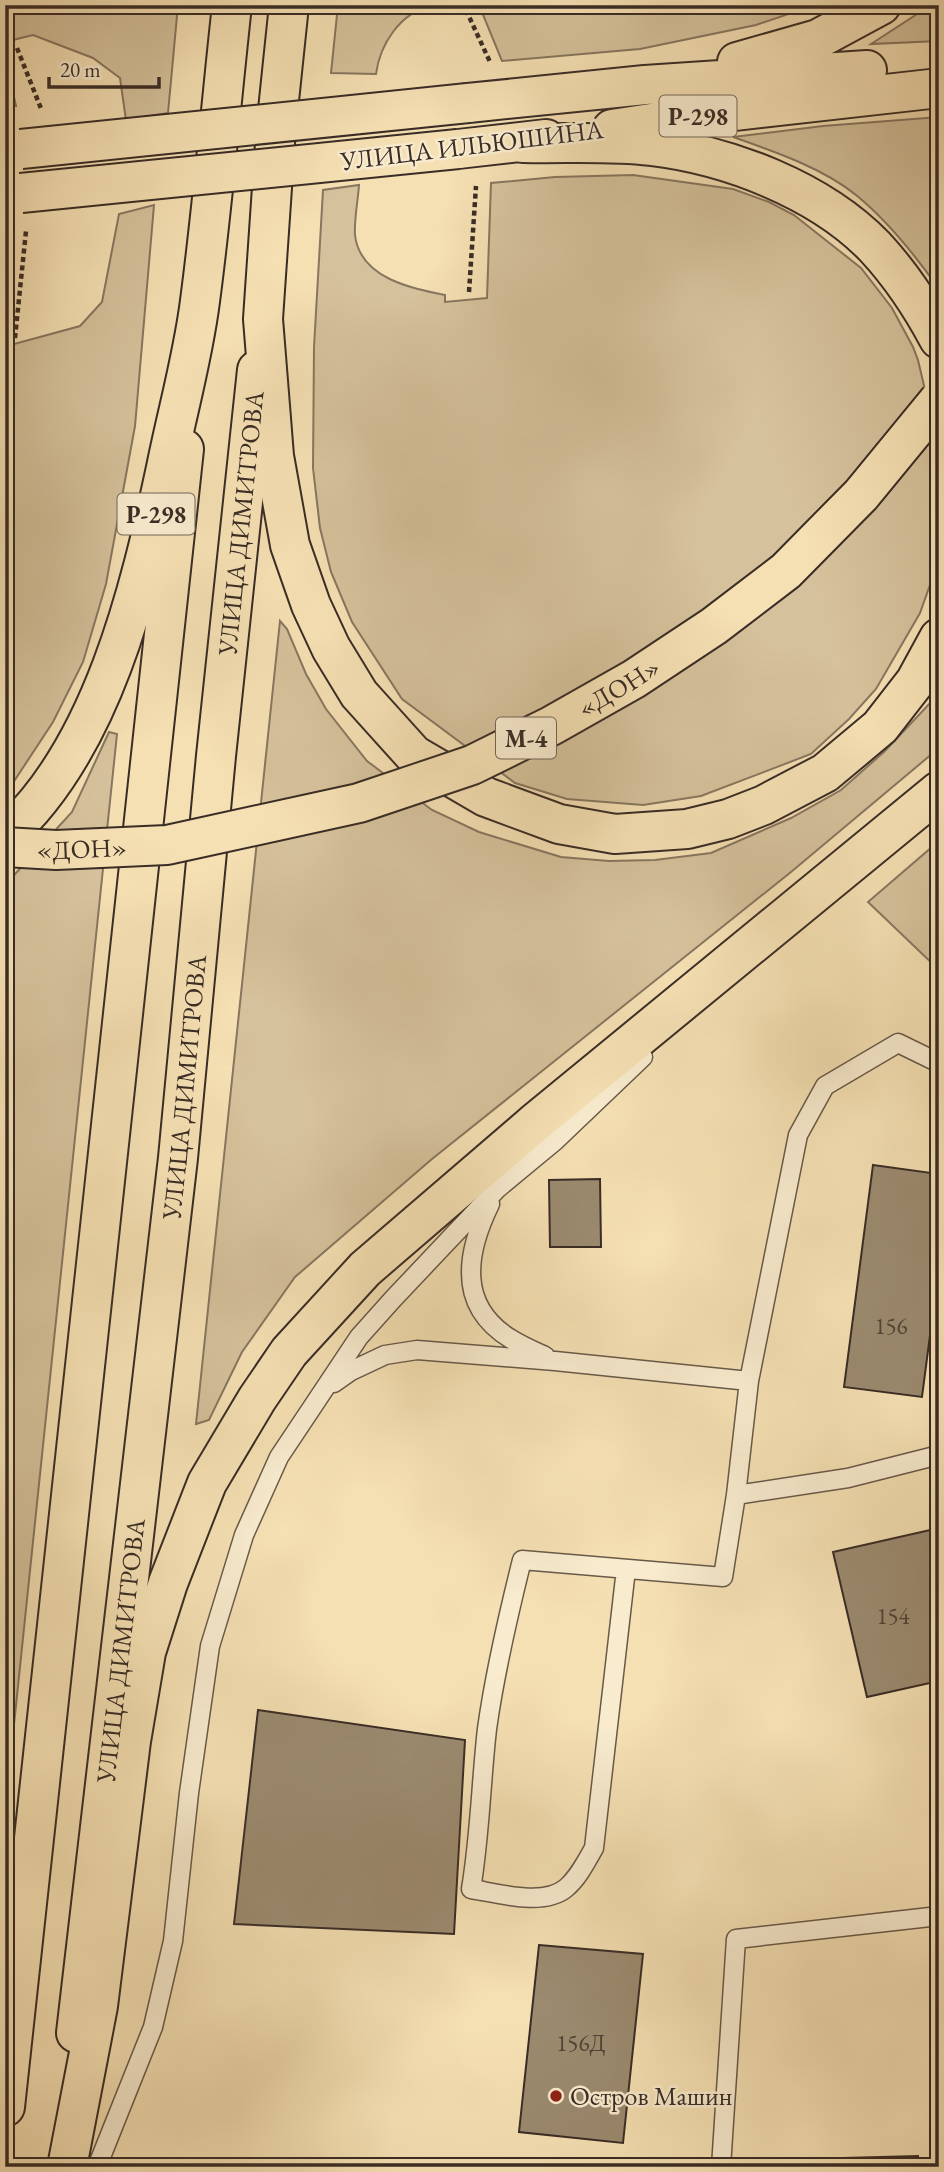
<svg xmlns="http://www.w3.org/2000/svg" width="944" height="2172" font-family="'EB Garamond',serif">
	<style>
		.green { fill: #d5c19b; stroke: #877660; stroke-width: 2 }
		.building { fill: #9b8a6f; stroke: #392c26; stroke-width: 2 }
		.lines { fill: none; stroke-linecap: round; stroke-linejoin: round }
		.service-casing { stroke: #685949; stroke-width: 21 }
		.primary-casing { stroke: #392c26; stroke-width: 42 }
		.trunk-casing { stroke: #392c26; stroke-width: 42 }
		.path { stroke: #392c26; stroke-width: 4.5; stroke-dasharray: 5 3.5; stroke-linecap: butt }
		.service { stroke: #f8ebce; stroke-width: 18 }
		.primary { stroke: #f5e0b3; stroke-width: 38 }
		.trunk { stroke: #f5e0b3; stroke-width: 38 }
		.trunk-bridge-casing { stroke: #392c26; stroke-width: 42; stroke-linecap: butt }
		.motorway-bridge-casing { stroke: #392c26; stroke-width: 42; stroke-linecap: butt }
		.trunk-bridge { stroke: #f5e0b3; stroke-width: 38 }
		.motorway-bridge { stroke: #f5e0b3; stroke-width: 38 }
		.poi-dot { fill: #8f2418; stroke: #f8ebce; stroke-width: 2.5 }
		.labels { text-anchor: middle; dominant-baseline: central; stroke-width: 5; stroke-linejoin: round; paint-order: stroke }
		.number-label { font-size: 23px; fill: #524438 }
		.shield { fill: #f8ebce; stroke: #726558; stroke-width: 2 }
		.shield-label { font-size: 24px; font-weight: bold; fill: #392c26 }
		.street-label { font-size: 26px; fill: #392c26; stroke: #f8ebce }
		.poi-label { font-size: 26px; fill: #392c26; stroke: #f8ebce; text-anchor: start }
	</style>
	<rect width="100%" height="100%" fill="#f5e0b3"/>
	<filter id="stains"><feTurbulence type="fractalNoise" baseFrequency=".00286" numOctaves="4"/><feColorMatrix values="0 0 0 0 .2 0 0 0 0 .09 0 0 0 0 .02 0 0 0 .5 -.17"/></filter>
	<radialGradient id="worn" r=".72"><stop offset=".6" stop-color="#630" stop-opacity="0"/><stop offset="1" stop-color="#630" stop-opacity=".3"/></radialGradient>
	<!-- green -->
	<path class="green" d="M5,5H178L168,113L126,120L120,78L93,58L33,35L5,42Z
		M338,5H432C400,13 380,44 376,74L331,73Z
		M479,5H815L756,25L640,49L502,61Z
		M931,5H939V41L871,44Z
		M5,58L16,106H5Z
		M939,117V289C915,255 888,221 856,195C823,168 773,151 733,137L823,126Z
		M633,175L733,189L769,202L794,215L861,268L892,308L913,347L918,360L939,449V552L936,568L920,613L876,689L849,719L811,754L701,796L643,805L567,799L515,783L402,699L352,622L331,572L320,528L313,468L314,347L323,190L359,185C358,201 354,219 355,235C360,278 410,288 445,295V302L487,298L491,183L555,177Z
		M154,205L135,426L106,584L83,662L53,722L5,795V237L14,235L7,346L80,326L102,302L119,214Z
		M280,621L287,629L306,674L326,709L367,761L432,810L479,832L561,857L609,861L655,860L711,853L791,818L841,790L885,751L933,700L939,689V748L791,872L432,1159L295,1277L242,1352L209,1420L196,1424Z
		M109,732L117,734L5,1811V885L72,812Z
		M939,841V970L868,902Z"/>
	<!-- building -->
	<path class="building" d="M873,1165L939,1174V1266L922,1397L844,1387Z
		M600,1179L601,1247H550L549,1180Z
		M939,1528V1681L867,1697L833,1552Z
		M258,1710L465,1740L454,1934L234,1924Z
		M539,1945L643,1954L623,2143L519,2132Z
		M918,2156L919,2167H805V2159Z"/>
	<g class="lines">
		<defs>
			<path id="service" d="M490,1204C466,1253 457,1306 511,1339C522,1346 534,1351 545,1356
				M334,1383L351,1371L385,1355L417,1350L555,1361L749,1381
				M736,1495L848,1478L939,1455
				M626,1569L594,1848C586,1862 578,1878 566,1888C544,1907 497,1893 471,1889C480,1836 481,1782 487,1729C495,1671 508,1616 522,1560L723,1577L736,1495L749,1381L798,1135L825,1086L898,1043L939,1063
				M97,2167L153,2027L173,1941L189,1793L210,1646L244,1535L279,1457L359,1337L393,1299L497,1189L555,1141L643,1057
				M721,2167L736,1939L939,1916"/>
			<g id="primary">
				<path id="s1" d="M76,2033L178,1158L216,756L257,370"/>
				<path d="M5,2107L184,449"/>
			</g>
			<path id="trunk" d="M289,5L276,129L263,319L274,456L290,545L311,605L331,648L359,694L414,755L486,797L559,824L615,834L687,829L728,819L764,805L825,773L880,727L915,682L939,638
				M737,62L818,39L881,5
				M468,103L645,85L867,70
				M612,129L717,113L939,88
				M523,143C565,144 609,141 651,146C728,155 820,190 875,247C900,274 922,307 939,339
				M458,149L546,139
				M5,836C102,750 140,590 166,468C177,413 193,357 200,301C213,203 221,104 232,5
				M67,2167L98,2006L131,1741L146,1652L168,1583L207,1483L257,1399L289,1352L365,1269L537,1121L939,791"/>
		</defs>
		<!-- service casing -->
		<use href="#service" class="service-casing"/>
		<!-- primary casing -->
		<use href="#primary" class="primary-casing"/>
		<!-- trunk casing -->
		<use href="#trunk" class="trunk-casing"/>
		<!-- path -->
		<path class="path" d="M466,10L490,62
			M17,48L42,111
			M469,292L476,186
			M15,338L26,231"/>
		<!-- service -->
		<use href="#service" class="service"/>
		<!-- primary -->
		<use href="#primary" class="primary"/>
		<!-- trunk -->
		<use href="#trunk" class="trunk"/>
		<defs>
			<path id="trunk-bridge" d="M21,149L468,103
				M21,193L458,149"/>
			<g id="motorway-bridge">
				<path id="s2" d="M5,847L56,850L167,845L359,803L472,765L551,726L634,679L714,626L786,571L861,495L939,400"/>
			</g>
		</defs>
		<!-- trunk-bridge casing -->
		<use href="#trunk-bridge" class="trunk-bridge-casing"/>
		<!-- motorway-bridge casing -->
		<use href="#motorway-bridge" class="motorway-bridge-casing"/>
		<!-- trunk-bridge -->
		<use href="#trunk-bridge" class="trunk-bridge"/>
		<!-- motorway-bridge -->
		<use href="#motorway-bridge" class="motorway-bridge"/>
	</g>
	<!-- markers -->
	<circle class="poi-dot" cx="556" cy="2096" r="7"/>
	<g class="labels">
		<!-- number labels -->
		<g class="number-label">
			<text x="891" y="1326">156</text>
			<text x="893" y="1616">154</text>
			<text x="581" y="2043">156Д</text>
		</g>
		<!-- shield labels -->
		<g class="shield">
			<rect x="659.5" y="95.5" width="77" height="41" rx="5"/>
			<rect x="117.5" y="493.5" width="77" height="41" rx="5"/>
			<rect x="496" y="717.5" width="60" height="41" rx="5"/>
		</g>
		<g class="shield-label">
			<text x="698" y="116">Р-298</text>
			<text x="156" y="514">Р-298</text>
			<text x="526" y="738">М-4</text>
		</g>
		<!-- street labels -->
		<g class="street-label">
			<text transform="translate(472 145) rotate(-7)">УЛИЦА ИЛЬЮШИНА</text>
			<text stroke="none"><textPath href="#s1" startOffset="1519">УЛИЦА ДИМИТРОВА</textPath></text>
			<text stroke="none"><textPath href="#s2" startOffset="644">«ДОН»</textPath></text>
			<text stroke="none"><textPath href="#s2" startOffset="77">«ДОН»</textPath></text>
			<text stroke="none"><textPath href="#s1" startOffset="952">УЛИЦА ДИМИТРОВА</textPath></text>
			<text stroke="none"><textPath href="#s1" startOffset="385">УЛИЦА ДИМИТРОВА</textPath></text>
		</g>
		<!-- poi labels -->
		<g class="poi-label">
			<text x="570" y="2096">Остров Машин</text>
		</g>
	</g>
	<!-- margin -->
	<rect width="944" height="2172" fill="none" stroke="#f5e0b3" stroke-width="28"/>
	<rect x="7" y="7" width="930" height="2158" fill="none" stroke="#392c26" stroke-width="3.5"/>
	<rect x="14" y="14" width="916" height="2144" fill="none" stroke="#392c26" stroke-width="2"/>
	<!-- scale -->
	<path d="M49 77v10h110v-10" fill="none" stroke="#392c26" stroke-width="3.5"/>
	<text x="60" y="77" font-size="21" fill="#392c26" stroke="#f8ebce" stroke-width="5" paint-order="stroke">20 m</text>
	<rect width="100%" height="100%" filter="url(#stains)"/>
	<rect width="100%" height="100%" fill="url(#worn)"/>
</svg>
